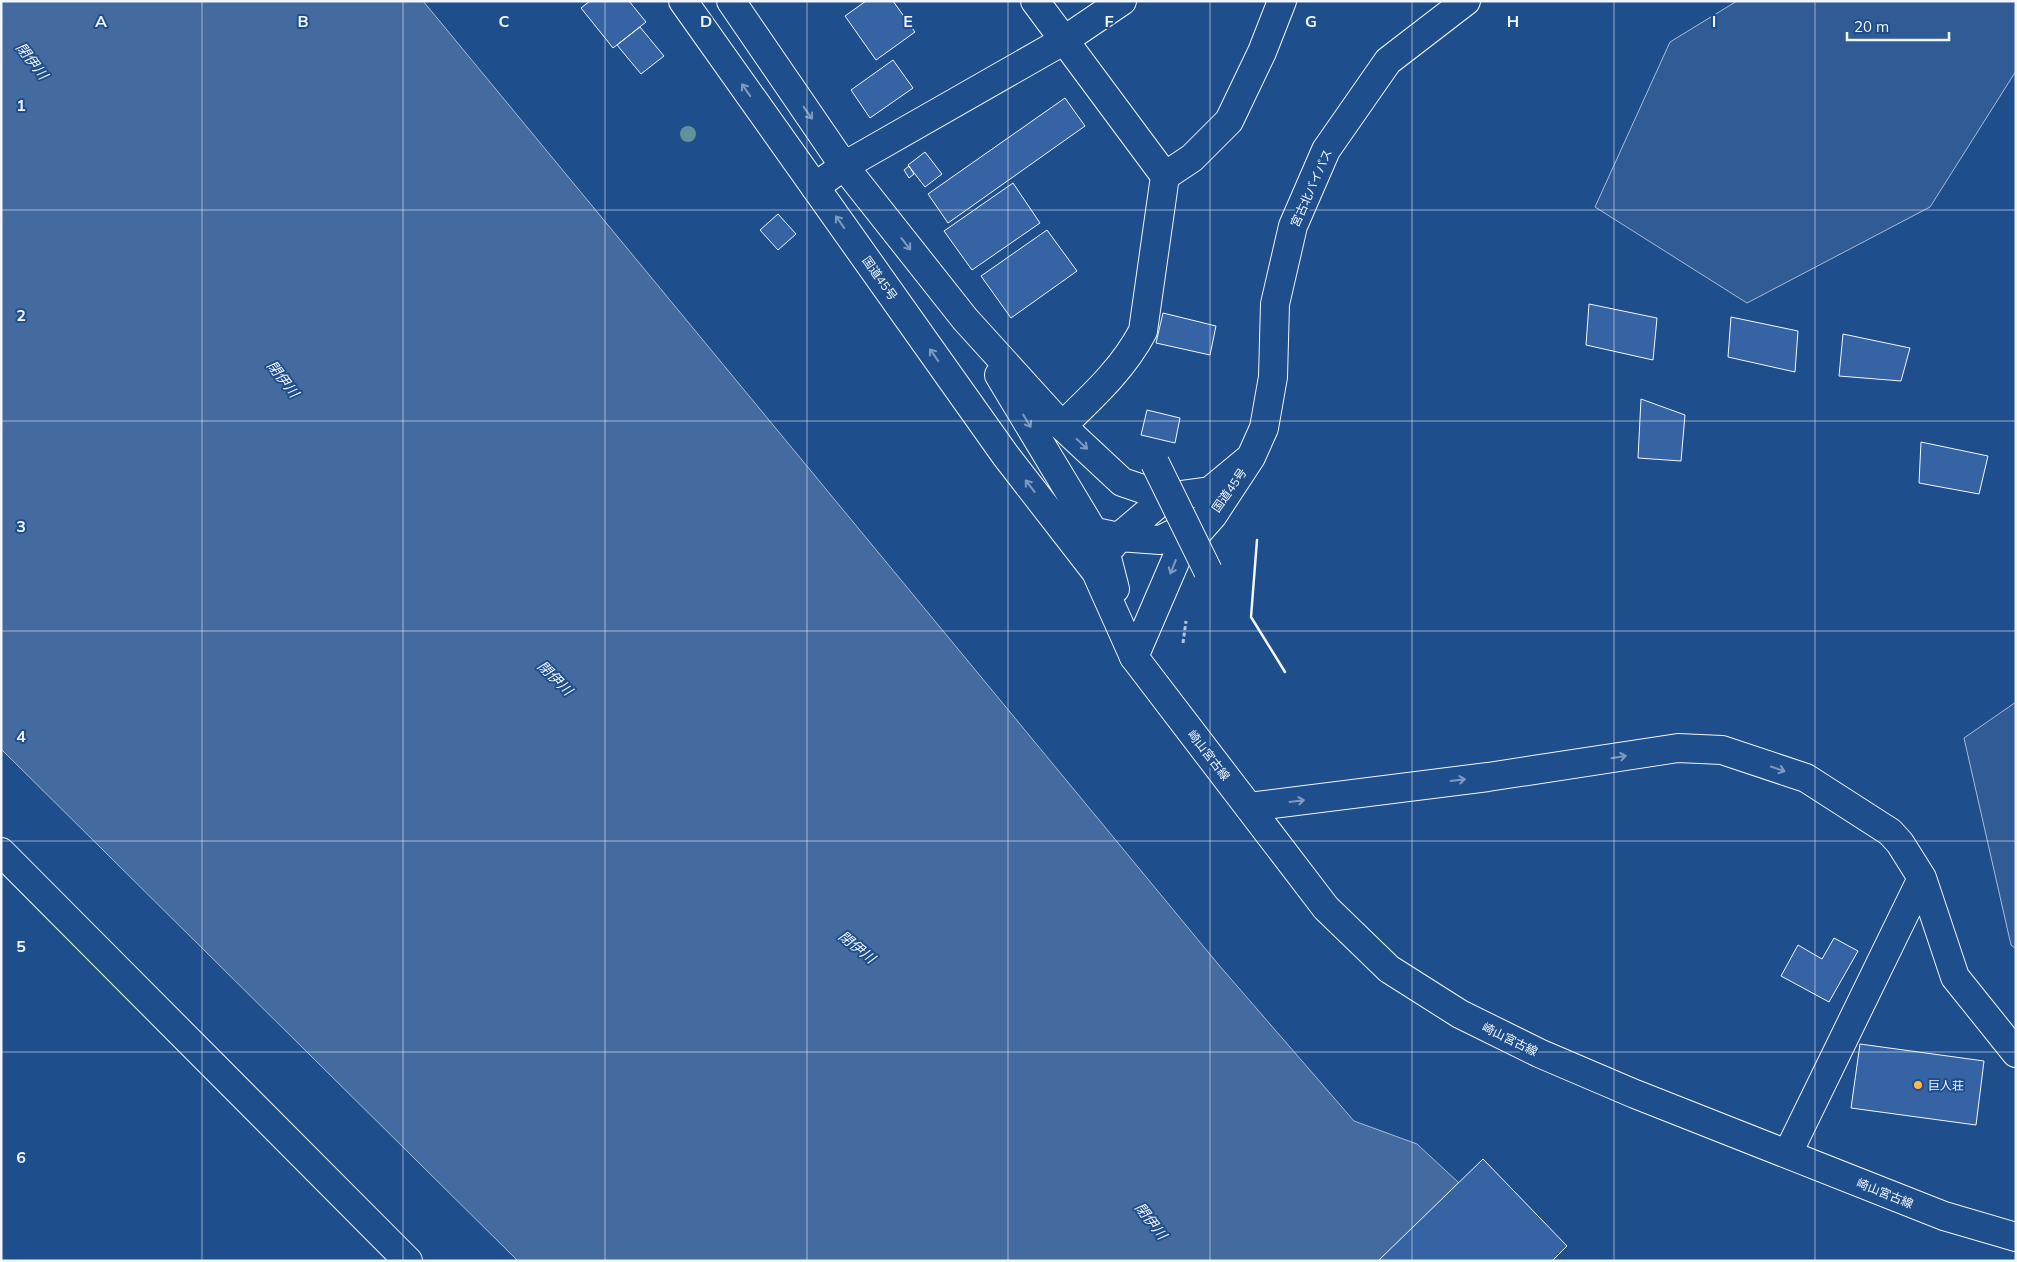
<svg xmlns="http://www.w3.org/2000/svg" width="2017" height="1262" font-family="Mulish,'Noto Sans JP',sans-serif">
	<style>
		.built { fill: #305b95; stroke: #a8bbd7 }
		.water { fill: #446ba0; stroke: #a8bbd7 }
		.building { fill: #3563a3; stroke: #f2f6ff }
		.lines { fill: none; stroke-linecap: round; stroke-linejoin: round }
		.street-casing { stroke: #f2f6ff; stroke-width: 30 }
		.secondary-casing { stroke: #f2f6ff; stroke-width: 30 }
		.highway-casing { stroke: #f2f6ff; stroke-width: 30 }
		.path { stroke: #b3c4dc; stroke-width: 3; stroke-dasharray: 4 2.5; stroke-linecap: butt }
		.street { stroke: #1f4e8c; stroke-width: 28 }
		.secondary { stroke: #1f4e8c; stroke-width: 28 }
		.highway { stroke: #1f4e8c; stroke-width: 28 }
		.street-bridge-casing { stroke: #f2f6ff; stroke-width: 30; stroke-linecap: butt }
		.street-bridge { stroke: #1f4e8c; stroke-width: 28 }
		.wall { stroke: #f2f6ff; stroke-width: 2.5 }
		.tree { fill: #61919a }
		.oneway { stroke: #7e9ac0 }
		.grid { fill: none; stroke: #f2f6ff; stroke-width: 1; stroke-opacity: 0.55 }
		.poi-dot { fill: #ffb74d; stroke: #1f4e8c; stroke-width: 2 }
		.labels { text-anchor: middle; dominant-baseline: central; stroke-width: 4; stroke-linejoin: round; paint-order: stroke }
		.street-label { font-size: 12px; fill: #f2f6ff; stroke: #1f4e8c }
		.poi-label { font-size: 12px; fill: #f2f6ff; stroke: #1f4e8c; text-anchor: start }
		.water-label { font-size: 14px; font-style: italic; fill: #f2f6ff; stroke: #1f4e8c }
		.grid-label { font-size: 16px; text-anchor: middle; font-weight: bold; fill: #f2f6ff; stroke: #1f4e8c; stroke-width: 4; stroke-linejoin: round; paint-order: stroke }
	</style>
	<rect width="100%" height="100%" fill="#1f4e8c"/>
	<!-- built -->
	<path class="built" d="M1737,1H2016V71L1930,207L1747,303L1595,207L1670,42Z
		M2016,702V949L2011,945L1964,738Z"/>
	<!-- water -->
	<path class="water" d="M1,1H423L1218,964L1354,1121L1417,1144L1543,1261H518L1,749Z"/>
	<!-- building -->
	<path class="building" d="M590,1H629L646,22L613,48L581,8Z
		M866,1H893L915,32L876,60L845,16Z
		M640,27L664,56L641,74L617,45Z
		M893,60L913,88L870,118L851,90Z
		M1065,98L1085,126L948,223L928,194Z
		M925,152L942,174L925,187L908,165Z
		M909,166L914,174L909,178L904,170Z
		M1013,183L1040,223L972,270L944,231Z
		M778,214L796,234L778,250L760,230Z
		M1047,230L1077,271L1011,318L981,276Z
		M1589,304L1657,318L1653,360L1586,345Z
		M1163,313L1216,326L1210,355L1156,343Z
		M1731,317L1798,331L1795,372L1728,357Z
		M1843,334L1910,348L1901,381L1839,376Z
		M1641,399L1685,415L1681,461L1638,458Z
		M1147,410L1180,418L1175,443L1141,435Z
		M1921,442L1988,456L1979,494L1919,483Z
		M1834,938L1858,951L1829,1002L1781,976L1798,945L1822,959Z
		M1860,1044L1984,1061L1976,1125L1851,1108Z
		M1483,1159L1567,1246L1552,1261H1378Z"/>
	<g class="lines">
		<defs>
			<path id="street" d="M1035,1L1165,176L1192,158L1229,121L1262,52L1282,1
				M815,187L844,166L1063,41L1122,1
				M1062,426C1093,396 1123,369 1143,331L1165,176
				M1249,807L1488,777L1678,748L1722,750L1806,778L1890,832L1900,843L1922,878L1955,977L2016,1053
				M1,852L408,1261
				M1788,1153L1922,878"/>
			<path id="secondary" d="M1134,657L1326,908L1389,969L1460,1014L1539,1053L1635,1094L1944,1216L2016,1237"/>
			<path id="highway" d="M683,1L1006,456L1096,572L1134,657
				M731,1L844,166L965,319L1062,426L1122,482L1166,497L1210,491L1251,457
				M999,375L1093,531L1106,554L1115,589
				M1081,529L1119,537L1160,540L1203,519
				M1112,546L1119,537L1166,497
				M1134,657L1178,555L1213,515L1251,457L1264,428L1273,377L1275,304L1293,226L1326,150L1388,61L1466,1"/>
		</defs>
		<!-- street casing -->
		<use href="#street" class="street-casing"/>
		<!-- secondary casing -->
		<use href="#secondary" class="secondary-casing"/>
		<!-- highway casing -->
		<use href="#highway" class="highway-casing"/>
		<!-- path -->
		<path class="path" d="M1183,643L1186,621"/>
		<!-- street -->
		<use href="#street" class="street"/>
		<!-- secondary -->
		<use href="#secondary" class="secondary"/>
		<!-- highway -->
		<use href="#highway" class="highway"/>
		<defs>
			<path id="street-bridge" d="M1155,463L1208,571"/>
		</defs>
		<!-- street-bridge casing -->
		<use href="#street-bridge" class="street-bridge-casing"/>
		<!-- street-bridge -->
		<use href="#street-bridge" class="street-bridge"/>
		<!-- wall -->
		<path class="wall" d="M1257,540L1251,617L1285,672"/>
	</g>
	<!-- trees -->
	<circle class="tree" cx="688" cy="134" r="8"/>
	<!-- one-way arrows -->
	<defs><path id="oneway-shaft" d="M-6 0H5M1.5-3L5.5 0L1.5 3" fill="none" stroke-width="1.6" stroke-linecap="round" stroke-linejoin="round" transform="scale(1.25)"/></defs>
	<g class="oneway">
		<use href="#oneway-shaft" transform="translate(746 90) rotate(-125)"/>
		<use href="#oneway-shaft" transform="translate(808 113) rotate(55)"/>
		<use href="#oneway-shaft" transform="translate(840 222) rotate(-125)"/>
		<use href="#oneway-shaft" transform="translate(906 244) rotate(52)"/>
		<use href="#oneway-shaft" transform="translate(934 355) rotate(-125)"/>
		<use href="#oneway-shaft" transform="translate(1027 421) rotate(59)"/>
		<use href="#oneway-shaft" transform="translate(1082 444) rotate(43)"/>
		<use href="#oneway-shaft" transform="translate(1030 486) rotate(-128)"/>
		<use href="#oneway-shaft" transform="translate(1173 567) rotate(112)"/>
		<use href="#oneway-shaft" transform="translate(1619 757) rotate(-9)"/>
		<use href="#oneway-shaft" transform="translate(1778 769) rotate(19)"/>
		<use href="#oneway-shaft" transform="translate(1458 780) rotate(-7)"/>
		<use href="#oneway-shaft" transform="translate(1297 801) rotate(-7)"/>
	</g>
	<!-- grid -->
	<path class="grid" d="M202,1V1261M403,1V1261M605,1V1261M807,1V1261M1008,1V1261M1210,1V1261M1412,1V1261M1614,1V1261M1815,1V1261M1,210H2016M1,421H2016M1,631H2016M1,841H2016M1,1052H2016"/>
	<!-- markers -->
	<circle class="poi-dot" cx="1918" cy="1085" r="5"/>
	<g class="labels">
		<!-- street labels -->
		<g class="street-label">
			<text transform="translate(1311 188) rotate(-66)">宮古北バイパス</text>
			<text transform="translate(880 278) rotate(55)">国道45号</text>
			<text transform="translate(1229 490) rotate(-55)">国道45号</text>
			<text transform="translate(1209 755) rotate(52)">崎山宮古線</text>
			<text transform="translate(1510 1039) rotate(26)">崎山宮古線</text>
			<text transform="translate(1885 1193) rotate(22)">崎山宮古線</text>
		</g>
		<!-- poi labels -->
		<g class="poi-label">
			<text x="1928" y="1085">巨人荘</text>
		</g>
		<!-- water labels -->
		<g class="water-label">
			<text transform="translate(32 61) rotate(52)">閉伊川</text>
			<text transform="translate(283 379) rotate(52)">閉伊川</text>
			<text transform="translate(555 678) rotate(44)">閉伊川</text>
			<text transform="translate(857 947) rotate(39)">閉伊川</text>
			<text transform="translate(1151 1221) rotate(52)">閉伊川</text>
		</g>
	</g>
	<g class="grid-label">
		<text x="101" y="27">A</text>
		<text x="303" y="27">B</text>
		<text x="504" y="27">C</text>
		<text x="706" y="27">D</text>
		<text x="908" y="27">E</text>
		<text x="1109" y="27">F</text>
		<text x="1311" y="27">G</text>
		<text x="1513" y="27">H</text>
		<text x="1714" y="27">I</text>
		<text x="21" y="111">1</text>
		<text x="21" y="321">2</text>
		<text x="21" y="532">3</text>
		<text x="21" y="742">4</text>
		<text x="21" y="952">5</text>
		<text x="21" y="1163">6</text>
	</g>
	<!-- border -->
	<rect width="2017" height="1262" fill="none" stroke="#f2f6ff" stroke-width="5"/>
	<!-- scale -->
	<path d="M1847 32v8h102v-8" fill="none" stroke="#f2f6ff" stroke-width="2.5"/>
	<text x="1854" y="32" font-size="15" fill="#f2f6ff" stroke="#1f4e8c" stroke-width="4" paint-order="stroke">20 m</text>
</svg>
